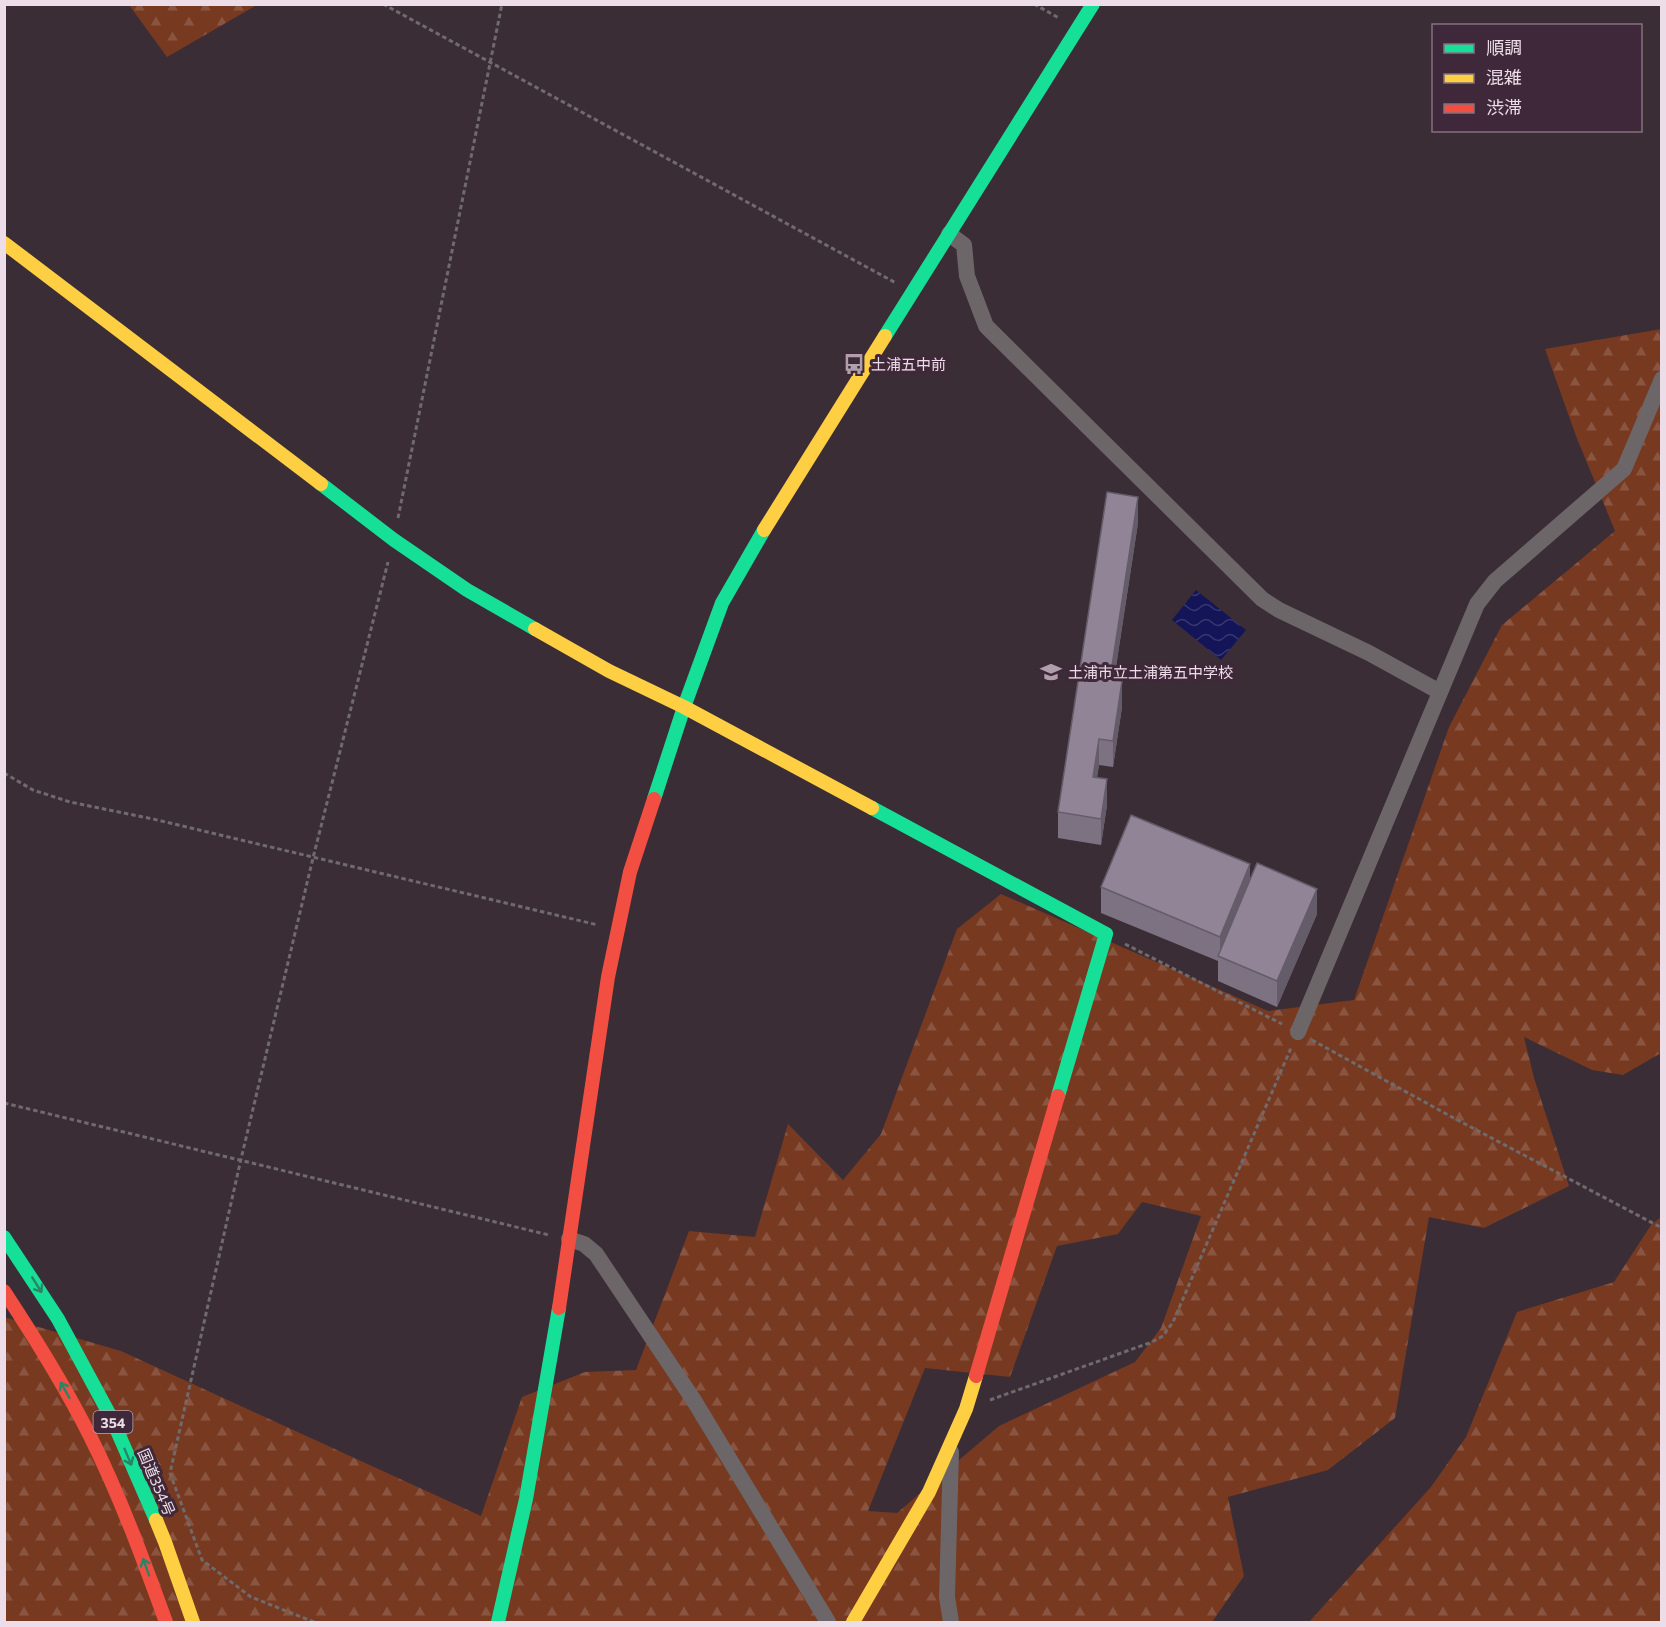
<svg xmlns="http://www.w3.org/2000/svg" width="1666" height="1627" font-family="Commissioner,'Noto Sans JP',sans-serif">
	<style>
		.forest { fill: url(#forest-firs); fill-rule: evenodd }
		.water { fill: url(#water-waves) }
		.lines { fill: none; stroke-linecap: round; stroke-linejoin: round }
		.path { stroke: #706a6d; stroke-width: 3; stroke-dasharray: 4.5 3; stroke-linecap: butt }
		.street { stroke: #6c6668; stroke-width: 16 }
		.fast { stroke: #16e098; stroke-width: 14 }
		.slow { stroke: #ffcf43; stroke-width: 14 }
		.jam { stroke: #f24e42; stroke-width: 14 }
		.wall { fill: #7c7281 }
		.shaded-wall { fill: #655c69 }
		.building { fill: #908496; stroke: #655c69; stroke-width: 1.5 }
		.oneway { stroke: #2a8468 }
		.labels { text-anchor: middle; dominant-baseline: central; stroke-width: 6; stroke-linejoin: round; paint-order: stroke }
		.shield { fill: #3f2839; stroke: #b8a7b4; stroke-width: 1.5 }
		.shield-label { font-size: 14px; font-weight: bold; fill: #ecdde8 }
		.poi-label { font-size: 15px; fill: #ecdde8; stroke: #3f2839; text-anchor: start }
		.street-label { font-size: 15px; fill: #ecdde8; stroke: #3f2839 }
	</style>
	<defs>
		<pattern id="forest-firs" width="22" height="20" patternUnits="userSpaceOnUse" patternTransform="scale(1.5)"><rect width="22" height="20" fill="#773920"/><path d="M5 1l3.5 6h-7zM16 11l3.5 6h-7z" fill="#8a5540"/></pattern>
		<pattern id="water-waves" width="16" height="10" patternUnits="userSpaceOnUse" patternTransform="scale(1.5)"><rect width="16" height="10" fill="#141558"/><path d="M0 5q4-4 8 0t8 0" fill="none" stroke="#363770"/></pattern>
	</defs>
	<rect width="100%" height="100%" fill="#3a2d36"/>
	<!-- forest -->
	<path class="forest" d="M129,5H257L167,57Z
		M1661,329V1053L1623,1075L1592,1070L1524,1037L1534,1078L1569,1186L1484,1228L1429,1217L1395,1418L1328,1470L1228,1497L1244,1576L1212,1622H5L4,1317L121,1351L481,1516L522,1397L585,1372L636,1370L689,1231L755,1237L788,1124L843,1180L881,1134L957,929L1001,894L1268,1011L1354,1000L1449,727L1502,625L1615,531L1576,436L1545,349ZM1142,1202L1201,1216L1161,1328L1135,1362L999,1426L897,1513L868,1511L925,1368L1010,1377L1057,1246L1118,1234Z
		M1661,1217V1622H1309L1431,1487L1466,1437L1517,1312L1614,1282L1651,1225Z"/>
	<!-- water -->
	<path class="water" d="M1196,590L1246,630L1221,660L1172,620Z"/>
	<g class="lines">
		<!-- path -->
		<path class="path" d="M383,4L896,283
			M1034,4L1059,18
			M398,518L502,4
			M4,773L33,790L70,802L153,819L598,925
			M1125,944L1282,1024
			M1312,1040L1450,1116L1662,1228
			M4,1103L549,1235
			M990,1400L1152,1342L1163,1336L1173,1322L1291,1048
			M314,1622L251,1597L202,1560L170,1473L241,1159L313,858L388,562"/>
		<!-- street -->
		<path class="street" d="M949,234L964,245L967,276L986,326L1262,599L1279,610L1369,653L1440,692
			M1298,1032L1477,604L1495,581L1624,469L1662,379
			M569,1239L584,1244L596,1254L693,1399L828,1622
			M951,1622L947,1597L951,1452"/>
		<!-- fast -->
		<path class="fast" d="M885,336L1093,4
			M321,484L394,540L467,590L535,629
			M654,799L684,707L722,603L764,530
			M872,808L1106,934L1058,1096
			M4,1237L58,1319L112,1419L156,1520
			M498,1622L526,1499L559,1308"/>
		<!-- slow -->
		<path class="slow" d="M4,243L321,484
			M764,530L885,336
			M535,629L609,671L684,707L872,808
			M156,1520L165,1542L193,1622
			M853,1622L929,1492L966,1409L976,1376"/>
		<!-- jam -->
		<path class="jam" d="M4,1291C35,1338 65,1386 90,1436C120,1496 143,1559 166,1622
			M559,1308L608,977L630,872L654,799
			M976,1376L1058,1096"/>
	</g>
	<!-- wall -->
	<path class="wall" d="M1138,523L1114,680L1122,707L1113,767L1099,765L1097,777L1107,805L1101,845L1058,838V812Z
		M1250,879L1317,914L1277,1007L1218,981V961L1101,913V887Z"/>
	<!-- shaded-wall -->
	<path class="shaded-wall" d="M1138,497V523L1110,705V679Z
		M1122,681V707L1113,767V741Z
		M1099,739V765L1093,802V777Z
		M1107,779V805L1101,845V819Z
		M1250,864V890L1220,957V937Z
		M1317,889V914L1277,1007V981Z"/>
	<!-- building -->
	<path class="building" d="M1107,492L1138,497L1110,679L1122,681L1113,741L1099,739L1093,777L1107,779L1101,819L1058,812Z
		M1131,815L1250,864L1220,937L1101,887Z
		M1257,863L1317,889L1277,981L1218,956Z"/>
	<!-- one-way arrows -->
	<defs><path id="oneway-shaft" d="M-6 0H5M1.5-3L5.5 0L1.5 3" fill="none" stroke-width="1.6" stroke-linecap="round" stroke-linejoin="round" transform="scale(1.5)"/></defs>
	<g class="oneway">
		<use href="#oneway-shaft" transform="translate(37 1285) rotate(58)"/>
		<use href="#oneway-shaft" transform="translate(65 1390) rotate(-119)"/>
		<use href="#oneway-shaft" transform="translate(128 1457) rotate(67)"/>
		<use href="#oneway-shaft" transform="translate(146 1567) rotate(-110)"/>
	</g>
	<!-- icons -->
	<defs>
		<symbol id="bus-bare" viewBox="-9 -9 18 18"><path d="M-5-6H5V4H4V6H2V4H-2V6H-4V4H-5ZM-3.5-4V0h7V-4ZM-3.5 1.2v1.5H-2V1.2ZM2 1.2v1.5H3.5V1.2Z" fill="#ae9faa" stroke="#3f2839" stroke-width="2.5" paint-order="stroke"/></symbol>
		<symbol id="school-bare" viewBox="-9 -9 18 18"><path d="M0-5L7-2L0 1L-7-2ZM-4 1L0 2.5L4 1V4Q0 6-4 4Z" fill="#ae9faa" stroke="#3f2839" stroke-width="2.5" paint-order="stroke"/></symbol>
	</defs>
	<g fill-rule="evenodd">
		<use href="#bus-bare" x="839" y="349" width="30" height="30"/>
		<use href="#school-bare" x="1036" y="657" width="30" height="30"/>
	</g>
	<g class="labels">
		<!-- shield labels -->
		<rect class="shield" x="93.5" y="1411" width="39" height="22" rx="4.5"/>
		<g class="shield-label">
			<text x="113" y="1422">354</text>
		</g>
		<!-- poi labels -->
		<g class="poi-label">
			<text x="871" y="364">土浦五中前</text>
			<text x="1068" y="672">土浦市立土浦第五中学校</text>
		</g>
		<!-- street labels -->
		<g class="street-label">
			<text transform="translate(157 1482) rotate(67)">国道354号</text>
		</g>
	</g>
	<!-- border -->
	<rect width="1666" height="1627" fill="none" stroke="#ecdde8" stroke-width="12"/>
	<!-- legend -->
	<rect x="1432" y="24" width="210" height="108" fill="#3f2839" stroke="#84707f" stroke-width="1.5"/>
	<rect x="1444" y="44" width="30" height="9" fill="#16e098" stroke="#84707f" stroke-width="1.5"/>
	<text x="1486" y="54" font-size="18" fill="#ecdde8">順調</text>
	<rect x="1444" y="74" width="30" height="9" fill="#ffcf43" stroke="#84707f" stroke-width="1.5"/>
	<text x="1486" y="84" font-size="18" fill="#ecdde8">混雑</text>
	<rect x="1444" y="104" width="30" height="9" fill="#f24e42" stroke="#84707f" stroke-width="1.5"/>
	<text x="1486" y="114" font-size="18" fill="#ecdde8">渋滞</text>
</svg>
